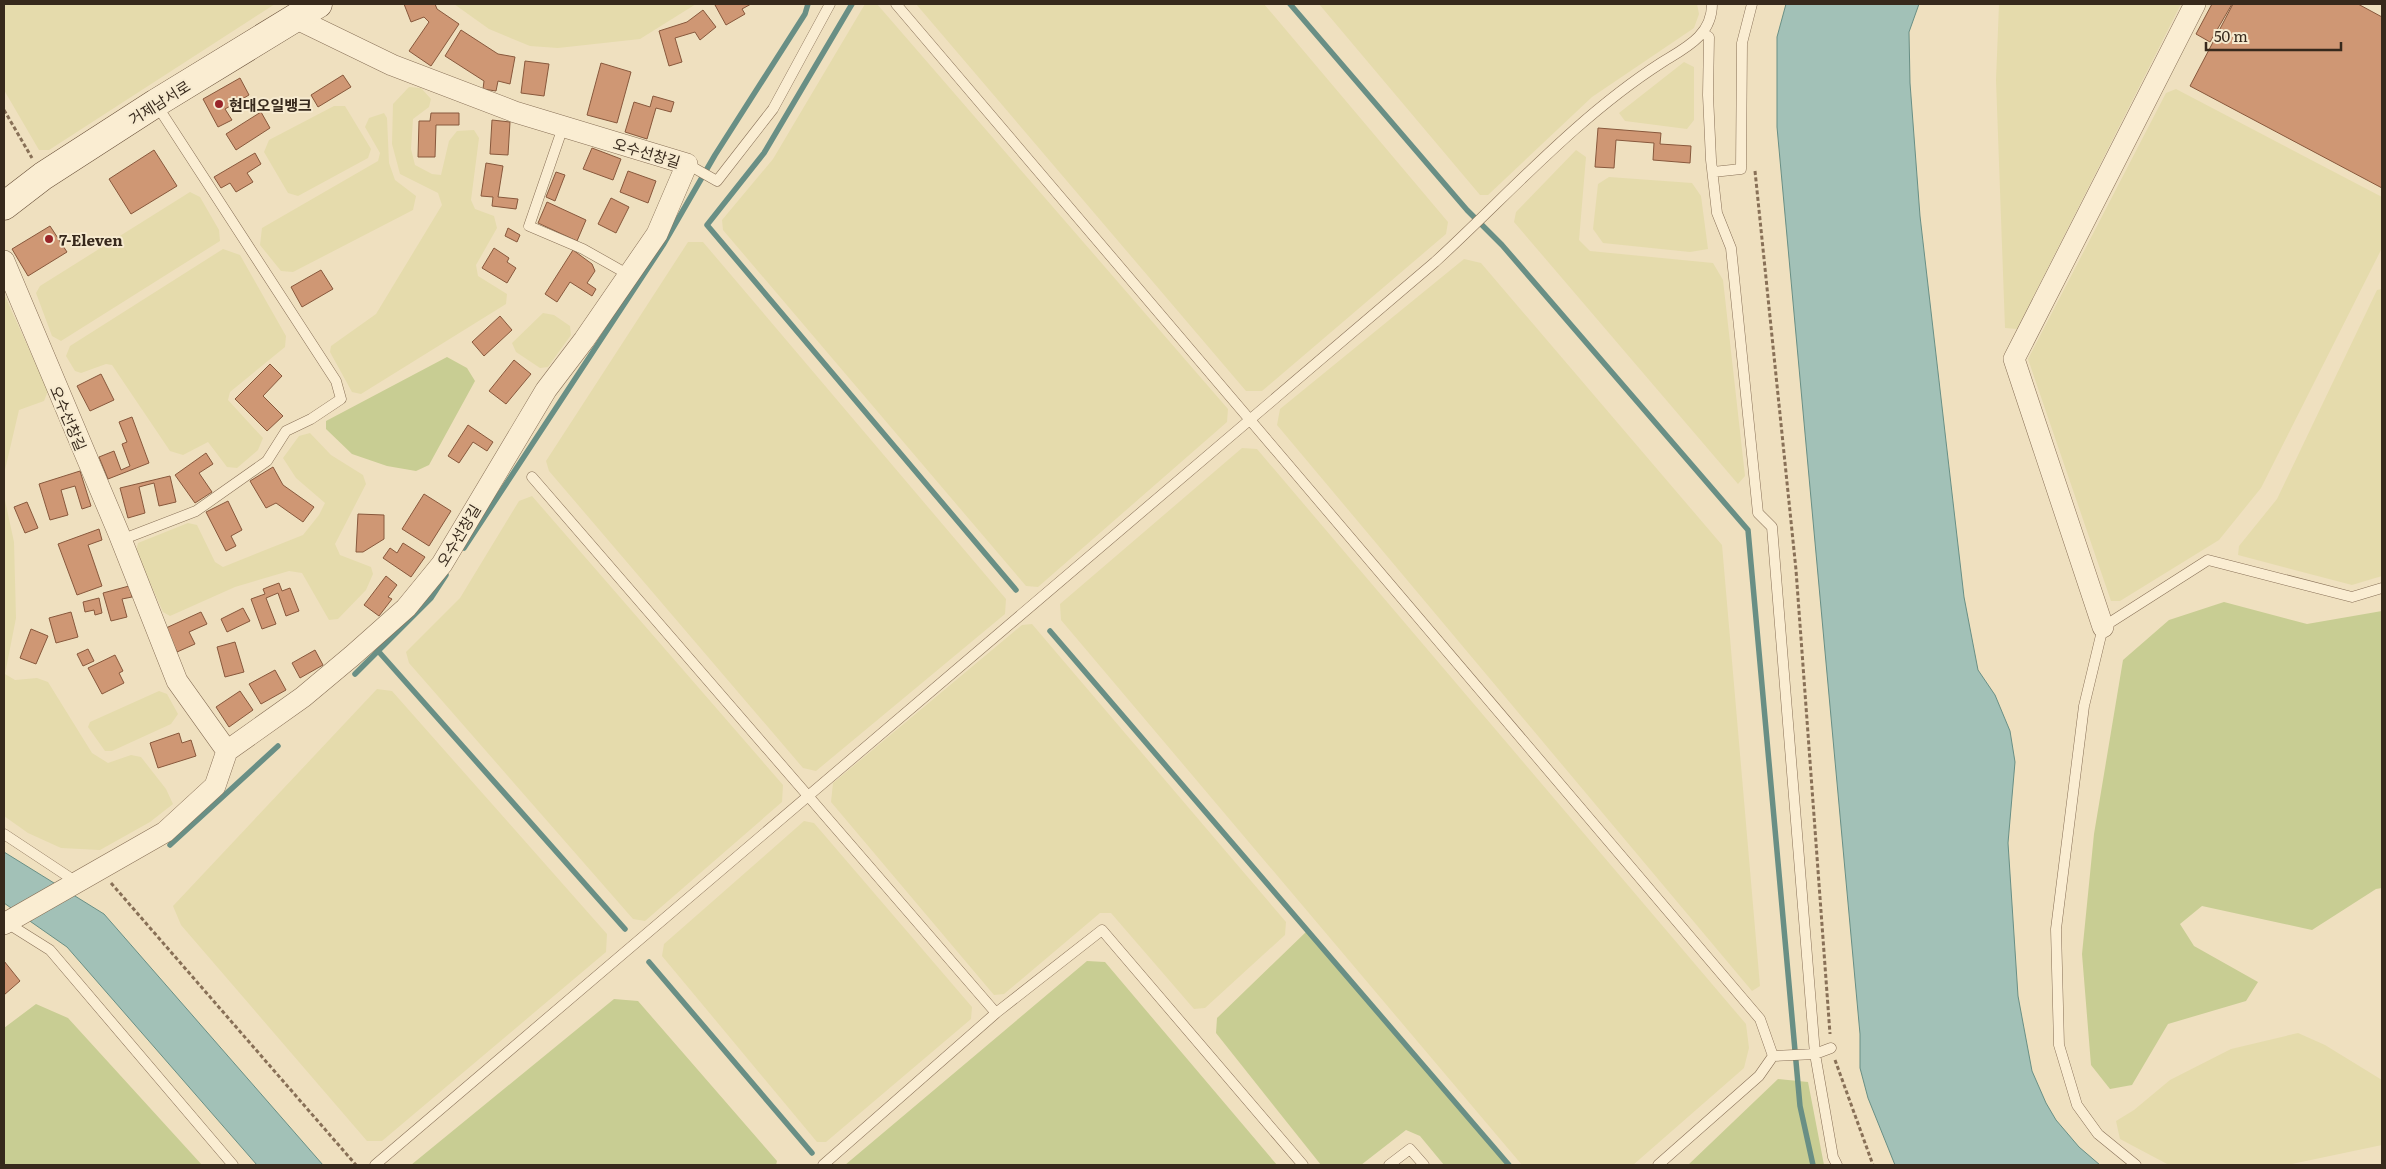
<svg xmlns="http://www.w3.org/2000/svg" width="2386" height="1169" font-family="Literata,'Noto Sans KR',serif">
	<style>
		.farmland { fill: #e5dbac }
		.green { fill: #c8cd93 }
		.water { fill: #a2c1b7; stroke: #698f85 }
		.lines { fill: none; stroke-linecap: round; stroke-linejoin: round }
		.stream { stroke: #698f85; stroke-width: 5.5 }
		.building { fill: #cf9774; stroke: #88583c }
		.service-casing { stroke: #887057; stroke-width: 11 }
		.minor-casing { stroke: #887057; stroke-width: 22 }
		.secondary-casing { stroke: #6a513a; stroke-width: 29 }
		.path { stroke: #887057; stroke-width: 3; stroke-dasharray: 4 2.5; stroke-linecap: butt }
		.service { stroke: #faedd2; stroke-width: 10 }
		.minor { stroke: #faedd2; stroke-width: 21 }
		.secondary { stroke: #faedd2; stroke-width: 28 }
		.poi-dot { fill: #992529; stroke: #f6eacf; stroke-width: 2 }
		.labels { text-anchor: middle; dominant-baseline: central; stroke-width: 4; stroke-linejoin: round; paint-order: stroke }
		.street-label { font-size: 15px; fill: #37291c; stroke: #f6eacf }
		.poi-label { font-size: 15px; font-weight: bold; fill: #37291c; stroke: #f6eacf; text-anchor: start }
	</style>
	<rect width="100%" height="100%" fill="#efe0bf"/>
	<!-- farmland -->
	<path class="farmland" d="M4,4H275L49,150H39L4,90Z
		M454,4H696L640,39L558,48L530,46L489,29Z
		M865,4H877L1228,409L1227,422L1038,587L1026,586L723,230L722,220L773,159Z
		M916,4H1264L1448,222L1446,234L1262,391H1246Z
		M1319,4H1697L1699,14L1694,28L1592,97L1488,195H1480Z
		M1999,4H2181L2017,329L2005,328L1996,80Z
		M1684,62L1694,67V120L1687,129L1625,121L1619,113Z
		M409,87L421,88L431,99L429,107L413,119L411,149L415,165L432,174L441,175L449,141L457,131L474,130L479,138L471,200L475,209L494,216L497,228L476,265L478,276L507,294L506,304L361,394L352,392L330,352L331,346L376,314L442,205L438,193L400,174L392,144L393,104Z
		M2176,89L2382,197V248L2261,488L2219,540L2120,601H2111L2028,359L2166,93Z
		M334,106H345L371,149L368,158L298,196L288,193L264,152L269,140Z
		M384,113L387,118L389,163L395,180L416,196L413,210L293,272L281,271L260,245L262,228L378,161L380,153L365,127L369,118Z
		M1576,150L1586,157L1579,240L1590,251L1713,263L1723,280L1745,476L1738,484L1514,222L1516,212Z
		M1609,177L1692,183L1701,196L1708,249L1690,252L1603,243L1593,229L1598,184Z
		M190,192L200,197L219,230L220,241L61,341L52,336L36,293L40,286Z
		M688,242H703L1006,599L1005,614L816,771L803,768L549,471L546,461Z
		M223,249L240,255L286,336L285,347L230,392L228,400L263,438L258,450L237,468L227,467L208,442L183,455L170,451L112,365L106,364L81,373L75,371L66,356L70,346Z
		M1464,259L1481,263L1722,545L1760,986L1752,991L1277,425L1280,409Z
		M2382,289V576L2352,585L2238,555L2239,546L2277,499L2377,290Z
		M4,294L48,391L44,401L19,410L4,474Z
		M543,313L554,315L570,326L571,335L548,367L540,368L516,352L512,343Z
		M310,433L331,455L363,475L366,484L335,544L340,555L371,567L373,574L366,590L338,619L329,620L302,573L289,571L235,587L170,616L163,612L136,551L138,543L188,523L197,525L215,562L223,567L303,535L319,515L325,503L296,478L283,458L299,436Z
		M1242,448L1257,449L1746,1024L1749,1048L1744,1068L1633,1165H1522L1061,620L1060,604Z
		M4,496L14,542L16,618L5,674L15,680L37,678L48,682L92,753L108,763L131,755L141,757L166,789L173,804L150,822L100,850L61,848L28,833L4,816Z
		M532,496L783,785L782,802L645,921L633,919L409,663L406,652L460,598L519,501Z
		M1032,624L1286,922L1285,935L1205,1008L1194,1009L1111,913H1100L1004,994L994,995L831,802L833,783L1022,625Z
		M377,689L392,691L607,934L606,952L382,1141H367L181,925L173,906Z
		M159,691L167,694L178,714L171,724L112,751H105L88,727L90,722Z
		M804,821L814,823L972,1007L971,1019L826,1142H817L662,956L664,944Z
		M2298,1033L2325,1045L2382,1080V1145L2287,1165H2169L2120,1139L2116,1121L2134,1110L2170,1080L2231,1049Z"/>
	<!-- green -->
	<path class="green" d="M447,357L467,368L475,381L429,465L416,471L387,466L352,454L326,429V421Z
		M2224,602L2307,624L2382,611V888L2376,889L2312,930L2202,906L2180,924L2194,946L2258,982L2246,1001L2168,1024L2132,1085L2110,1089L2091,1065L2082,954L2094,834L2123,660L2169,620Z
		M1307,931L1509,1165H1444L1420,1136L1406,1130L1361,1165H1321L1216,1033L1217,1018Z
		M1087,961L1105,962L1277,1165H845Z
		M614,999L638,1001L777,1161L776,1165H411Z
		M36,1004L68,1018L202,1165H4V1028Z
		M1778,1079L1808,1082L1824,1165H1688Z"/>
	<!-- water -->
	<path class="water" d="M1786,4H1919L1909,32L1910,83L1920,216L1964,597L1978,670L1995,695L2010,731L2015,762L2008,843L2018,996L2032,1071L2046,1103L2056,1120L2079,1147L2100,1165H1895L1868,1098L1860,1068V1034L1777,127V37Z
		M4,852L104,914L323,1165H257L67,947L4,903Z"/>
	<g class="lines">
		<!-- stream -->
		<path class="stream" d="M852,4L764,153L707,225L1016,590
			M1290,4L1467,210L1502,245L1748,530L1800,1106L1813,1165
			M464,548L663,245L715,155L805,14L808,4
			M1050,631L1509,1165
			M379,652L625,929
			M355,674L431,598L446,575
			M170,845L278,746
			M649,962L812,1153"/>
	</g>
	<!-- building -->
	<path class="building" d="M404,4H435L437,9L459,24L431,66L409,51L429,22L424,17L411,22Z
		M718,4H751L742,9L745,14L726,25L715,5Z
		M2212,4H2232L2210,42L2196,34Z
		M2233,4H2358L2382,17V188L2190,86Z
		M703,10L716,27L700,40L695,32L675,38L682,62L669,66L659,31L687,22Z
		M461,30L498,54L515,57L510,84L498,81L496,91L483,89L484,81L445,56Z
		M525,61L549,64L544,96L521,93Z
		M601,63L631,72L617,123L587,115Z
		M343,75L351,87L318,107L311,95Z
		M240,78L249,95L225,109L232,120L218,127L203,99Z
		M653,96L674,102L671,112L656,108L647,139L625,132L634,102L650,107Z
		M261,112L270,128L236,150L226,134Z
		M431,113H459V125H436L435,157H418L419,121H430Z
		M492,120L510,122L508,155L490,154Z
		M1598,128L1661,133L1660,144L1691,146L1690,163L1653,160L1654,143L1616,140L1614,168L1595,167Z
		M592,148L621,159L613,180L583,169Z
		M154,150L177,186L131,214L109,179Z
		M255,153L261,164L247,173L253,182L236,192L230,183L221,188L214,177Z
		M486,163L503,166L498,197L518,199L516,209L492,206L493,197L481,196Z
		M628,171L656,181L648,203L620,192Z
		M556,172L565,175L555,201L546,197Z
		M611,198L629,207L616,233L598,224Z
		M547,202L586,220L577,241L538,223Z
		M50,226L67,252L28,276L12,249Z
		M508,228L520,235L517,242L505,236Z
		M494,248L509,258L507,262L516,268L507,283L482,268Z
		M573,250L592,264L595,271L587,283L596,289L592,296L570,282L557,302L545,294Z
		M321,270L333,289L302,307L291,287Z
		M500,316L512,330L484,356L472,342Z
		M514,360L531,374L506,404L489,391Z
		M270,364L282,376L263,396L283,416L267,431L235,399Z
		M101,374L114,400L90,411L77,386Z
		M132,417L149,463L108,479L99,457L114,451L121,470L130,466L122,444L127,442L119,422Z
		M468,425L493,442L487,451L473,442L459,463L448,456Z
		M206,453L213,464L199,473L212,492L195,503L175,475Z
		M273,467L283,485L314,507L303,522L276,503L266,508L250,481Z
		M80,471L91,506L82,509L75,486L61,490L68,515L50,520L39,484Z
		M170,476L176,502L159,506L154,483L139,487L145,513L128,518L120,488Z
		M424,494L451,511L429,546L402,529Z
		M228,501L242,530L231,536L236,546L226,551L206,512Z
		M27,502L38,528L25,533L14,507Z
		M358,514L384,515V539L363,552H356Z
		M99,529L102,540L88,545L102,586L77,595L58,544Z
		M403,543L425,557L411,577L383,558L390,548L397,553Z
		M386,576L397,585L388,597L392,599L379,616L364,605Z
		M279,583L282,591L290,588L299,611L286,616L278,593L266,598L276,624L262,629L251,599L265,594L263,589Z
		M129,586L132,597L122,599L127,617L111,621L103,593Z
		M99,598L102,613L95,615L94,610L85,612L83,602Z
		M243,608L250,621L227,632L221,619Z
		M71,612L78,637L56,643L49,618Z
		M201,612L207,624L189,632L195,644L177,652L166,628Z
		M31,629L48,636L36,664L20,658Z
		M235,642L244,672L225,677L217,647Z
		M88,649L94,661L83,666L77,654Z
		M315,650L323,665L300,678L292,663Z
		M115,655L123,671L119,673L124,683L102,694L88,668Z
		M275,670L286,690L261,704L249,684Z
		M240,691L253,710L229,727L216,707Z
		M179,733L182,743L191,740L196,756L158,768L150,743Z
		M4,961L20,981L4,995Z"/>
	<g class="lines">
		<defs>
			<path id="service" d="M896,4L1760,1019L1773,1056L1759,1076L1658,1165
				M1703,33L1709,37L1708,95L1711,160L1717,213L1731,248L1758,513L1772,527L1815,1054L1833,1157L1837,1165
				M563,127L529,226L583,249L629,275
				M687,164L717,181L773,109L830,4
				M1713,172L1741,169L1742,43L1752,4
				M532,477L996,1013
				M121,540L196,511L267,461L286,431L311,419L341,399L336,381L156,104
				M4,834L75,881
				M7,923L50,950L233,1165
				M1773,1056L1815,1054L1831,1048
				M375,1165L1435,262C1508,195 1577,117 1661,63C1685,48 1712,36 1712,4
				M823,1165L996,1013L1102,930L1303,1165
				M1389,1165L1410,1149L1424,1165
				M2136,1165L2098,1134L2077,1105L2059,1045L2056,929L2084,706L2103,627L2208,560L2352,597L2382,588"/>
			<path id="minor" d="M4,261L119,534L177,681L227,751L303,697L352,656L406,608L442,564L546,390L584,340L657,234L687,164L515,112L392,65L293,17
				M2103,627L2014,359L2195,4
				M4,924L165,832L215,786L227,751"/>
			<path id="secondary" d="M4,206L43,176L156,103L318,4"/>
		</defs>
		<!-- service casing -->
		<use href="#service" class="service-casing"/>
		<!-- minor casing -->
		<use href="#minor" class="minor-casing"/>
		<!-- secondary casing -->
		<use href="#secondary" class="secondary-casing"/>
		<!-- path -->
		<path class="path" d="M4,110L32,158
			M1755,171L1796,570L1830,1034
			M111,883L356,1165
			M1835,1060L1873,1165"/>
		<!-- service -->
		<use href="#service" class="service"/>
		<!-- minor -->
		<use href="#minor" class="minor"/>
		<!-- secondary -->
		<use href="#secondary" class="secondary"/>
	</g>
	<!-- markers -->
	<g class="poi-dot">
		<circle cx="219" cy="104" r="5"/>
		<circle cx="49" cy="239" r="5"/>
	</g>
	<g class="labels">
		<!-- street labels -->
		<g class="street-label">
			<text transform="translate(159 102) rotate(-32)">거제남서로</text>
			<text transform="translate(647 152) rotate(17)">오수선창길</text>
			<text transform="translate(69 418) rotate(67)">오수선창길</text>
			<text transform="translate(458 535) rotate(-59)">오수선창길</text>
		</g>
		<!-- poi labels -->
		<g class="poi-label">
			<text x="229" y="104">현대오일뱅크</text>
			<text x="59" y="239">7-Eleven</text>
		</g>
	</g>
	<!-- border -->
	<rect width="2386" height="1169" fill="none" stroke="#37291c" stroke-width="10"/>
	<!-- scale -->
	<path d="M2206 42v8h135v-8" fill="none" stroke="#37291c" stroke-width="2.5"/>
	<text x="2214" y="42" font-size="15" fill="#37291c" stroke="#f6eacf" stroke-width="4" paint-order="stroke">50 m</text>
</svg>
